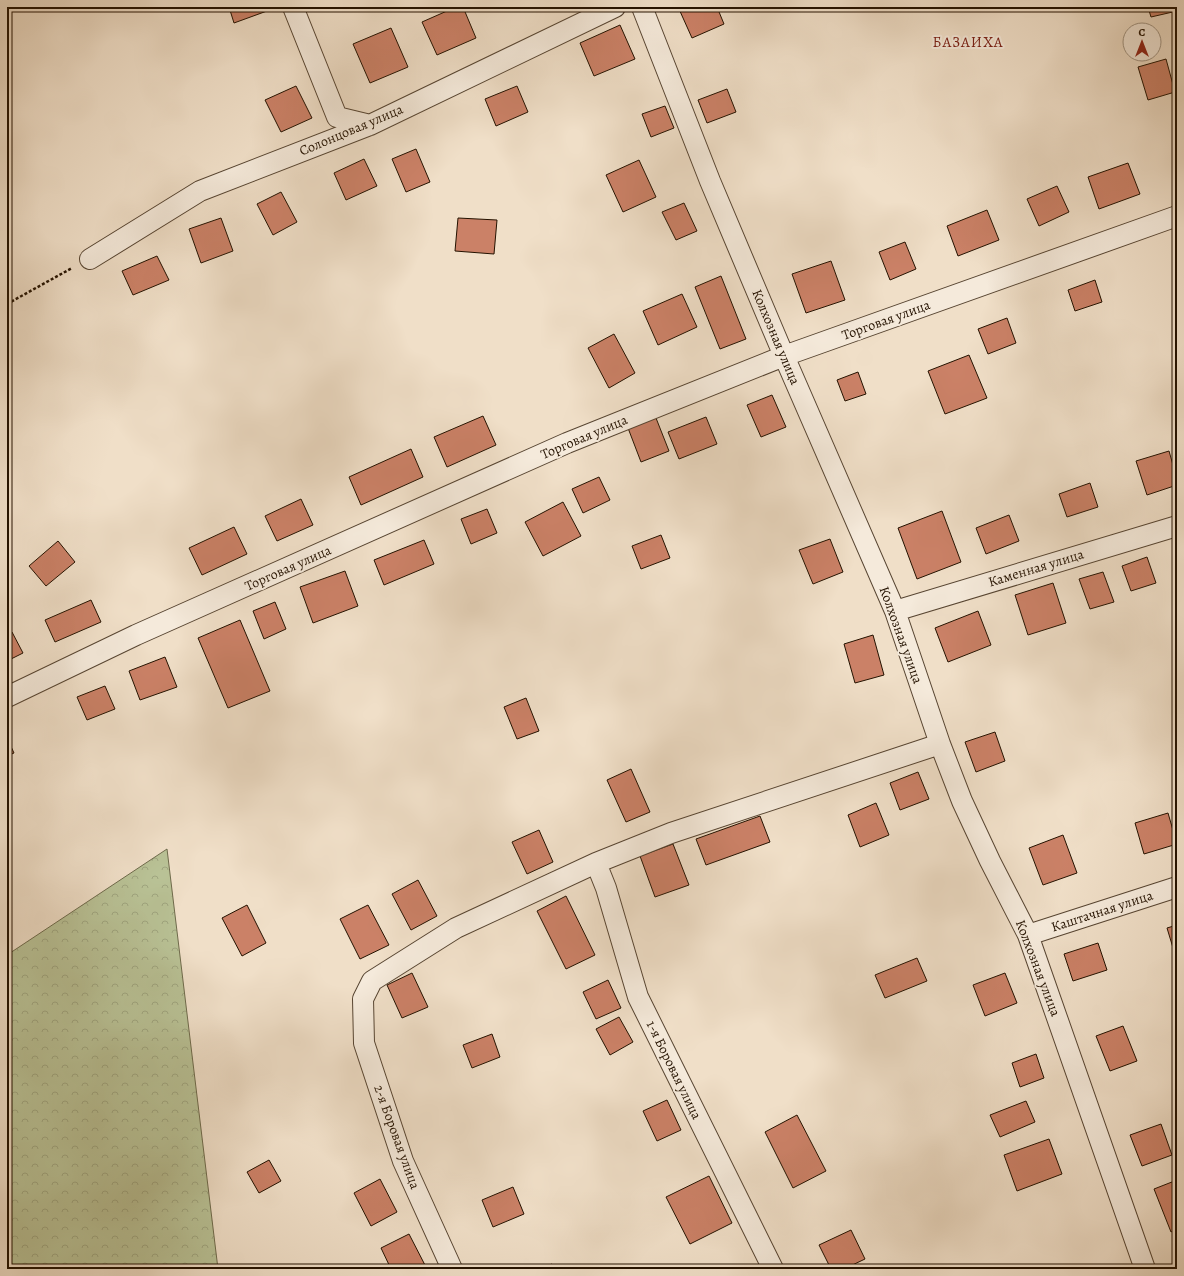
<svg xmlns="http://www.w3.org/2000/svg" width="1184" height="1276" font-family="Alegreya,serif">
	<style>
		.forest { fill: url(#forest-crowns); stroke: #6e6a4b }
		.building { fill: #cb8167; stroke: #241200 }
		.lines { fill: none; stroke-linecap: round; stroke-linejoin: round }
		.minor-casing { stroke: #574532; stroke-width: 22 }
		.path { stroke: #241200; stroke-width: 2.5; stroke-dasharray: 3 2; stroke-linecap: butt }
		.minor { stroke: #f5eadb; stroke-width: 20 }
		.labels { text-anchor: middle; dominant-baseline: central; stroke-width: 4; stroke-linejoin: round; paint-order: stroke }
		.street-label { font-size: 14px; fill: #241200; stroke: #f5eadb }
		.neighbourhood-label { font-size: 15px; letter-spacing: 1px; fill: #7a1f14; stroke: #f5eadb }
	</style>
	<defs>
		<pattern id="forest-crowns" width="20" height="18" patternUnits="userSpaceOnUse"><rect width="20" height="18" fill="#b9c296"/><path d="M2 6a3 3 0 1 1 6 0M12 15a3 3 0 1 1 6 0" fill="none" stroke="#9fa680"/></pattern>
	</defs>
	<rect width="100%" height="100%" fill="#f0dfc8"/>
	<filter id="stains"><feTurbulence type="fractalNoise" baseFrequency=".005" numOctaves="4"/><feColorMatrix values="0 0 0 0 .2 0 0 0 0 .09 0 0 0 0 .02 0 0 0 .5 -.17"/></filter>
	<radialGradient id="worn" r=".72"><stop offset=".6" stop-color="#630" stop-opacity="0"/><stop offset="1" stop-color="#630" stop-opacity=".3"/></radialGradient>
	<!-- forest -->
	<path class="forest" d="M167,849L218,1269H7V955Z"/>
	<!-- building -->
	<path class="building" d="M229,7H265L267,11L234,23Z
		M456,7H463L476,38L437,55L422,22Z
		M682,7H717L724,24L692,38L679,9Z
		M1148,7H1177V11L1151,17Z
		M620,25L635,59L594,76L580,43Z
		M391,28L408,67L370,83L353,44Z
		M1166,59L1175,92L1148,100L1138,67Z
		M296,86L312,118L281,132L265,100Z
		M517,86L528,112L496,126L485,99Z
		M727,89L736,112L707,123L698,100Z
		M665,106L674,128L651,137L642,114Z
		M416,149L430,182L406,192L392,159Z
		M364,159L377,186L346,200L334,173Z
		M639,160L656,197L623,212L606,175Z
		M1128,163L1140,194L1099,209L1088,177Z
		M1057,186L1069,212L1039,226L1027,199Z
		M281,192L297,222L273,235L257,204Z
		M684,203L697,231L676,240L662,212Z
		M987,210L999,240L958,256L947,226Z
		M221,218L233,251L201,263L189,229Z
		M458,218L497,220L494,254L455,251Z
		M905,242L916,269L890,280L879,252Z
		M157,256L169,280L133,295L122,271Z
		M831,261L845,300L806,313L792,274Z
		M721,276L746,339L720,349L695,287Z
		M1095,280L1102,302L1075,311L1068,290Z
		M682,294L697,327L658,345L643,311Z
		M1007,318L1016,343L988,354L978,329Z
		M614,334L635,373L609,388L588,348Z
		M969,355L987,398L945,414L928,371Z
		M858,372L866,394L845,401L837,380Z
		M772,395L786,427L761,437L747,405Z
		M483,416L496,445L447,467L434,437Z
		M706,417L717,444L679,459L668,432Z
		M656,418L669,451L641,462L628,428Z
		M411,449L423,477L361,505L349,477Z
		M1169,451L1177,479V485L1147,495L1136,461Z
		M599,477L610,500L583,513L572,489Z
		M1090,483L1098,507L1067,517L1059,494Z
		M301,499L313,525L277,541L265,516Z
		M563,502L581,536L543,556L525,522Z
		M487,509L497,533L471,544L461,519Z
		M942,511L961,562L917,579L898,528Z
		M1009,515L1019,541L986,554L976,528Z
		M234,527L247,554L202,575L189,548Z
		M661,535L670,558L641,569L632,546Z
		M830,539L843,572L813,584L799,550Z
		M424,540L434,564L384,585L374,560Z
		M58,541L75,562L46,586L29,566Z
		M1147,557L1156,583L1131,591L1122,566Z
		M345,571L358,606L313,623L300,587Z
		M1103,572L1114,602L1090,609L1079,579Z
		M1053,583L1066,623L1028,635L1015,595Z
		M91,600L101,622L55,642L45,620Z
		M275,602L286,629L264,639L253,611Z
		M978,611L991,645L948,662L935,628Z
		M240,620L270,691L228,708L198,638Z
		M12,632L23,653L7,661V634Z
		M873,635L884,675L855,683L844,644Z
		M165,657L177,687L140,700L129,671Z
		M105,686L115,709L87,720L77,697Z
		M526,698L539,731L517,739L504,707Z
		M995,732L1005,761L976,772L965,742Z
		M7,738L14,753L7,756Z
		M631,769L650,812L626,822L607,780Z
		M918,772L929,799L900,810L890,783Z
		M876,803L889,835L860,847L848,815Z
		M1168,813L1177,844L1144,854L1135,823Z
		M760,816L770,842L706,865L696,839Z
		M539,830L553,862L527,874L512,842Z
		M1063,835L1077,873L1043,885L1029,848Z
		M673,844L689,885L655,897L640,856Z
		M418,880L437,916L411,930L392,894Z
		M566,896L595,955L566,969L537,911Z
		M247,905L266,943L242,956L222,918Z
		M368,905L389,945L360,959L340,919Z
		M1177,925V961L1167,928Z
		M1098,943L1107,970L1073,981L1064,954Z
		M917,958L927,981L885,998L875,975Z
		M412,973L428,1007L402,1018L387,985Z
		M1005,973L1017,1003L985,1016L973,985Z
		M608,980L621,1008L596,1019L583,992Z
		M619,1017L633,1042L610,1055L596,1029Z
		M1123,1026L1137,1061L1110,1071L1096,1036Z
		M492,1034L500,1057L472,1068L463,1045Z
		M1036,1054L1044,1078L1020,1087L1012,1063Z
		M667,1100L681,1130L657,1141L643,1111Z
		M1026,1101L1035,1122L1000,1137L990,1115Z
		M797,1115L826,1171L793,1188L765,1132Z
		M1161,1124L1172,1155L1142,1166L1130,1135Z
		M1049,1139L1062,1174L1017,1191L1004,1155Z
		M269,1160L281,1181L259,1193L247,1172Z
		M709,1176L732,1223L690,1244L666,1197Z
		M380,1179L397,1212L371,1226L354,1193Z
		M1177,1180V1229L1171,1232L1154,1189Z
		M513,1187L524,1214L493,1227L482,1200Z
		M851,1230L865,1259L844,1269H831L819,1245Z
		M409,1234L427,1269H391L381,1248Z
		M552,1264L555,1269H541Z"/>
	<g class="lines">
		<defs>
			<path id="minor" d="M293,7L337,117L370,125
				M642,7L710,181L784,356L895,611L940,744L962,801L990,861L1028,935L1145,1269
				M90,259L200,191L370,125L615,7
				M895,611L1177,526
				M7,697L136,635L567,443L784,356L1177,216
				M596,863L606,888L638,997L773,1269
				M1028,935L1177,887
				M452,1269L403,1161L364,1043L363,999L372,981L456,928L596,863L671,833L940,744"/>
		</defs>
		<!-- minor casing -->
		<use href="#minor" class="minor-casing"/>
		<!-- path -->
		<path class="path" d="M7,304L72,268"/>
		<!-- minor -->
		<use href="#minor" class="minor"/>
	</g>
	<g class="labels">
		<!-- street labels -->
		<g class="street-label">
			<text transform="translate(351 130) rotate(-23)">Солонцовая улица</text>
			<text transform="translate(886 320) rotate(-20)">Торговая улица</text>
			<text transform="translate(776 337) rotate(67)">Колхозная улица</text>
			<text transform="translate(584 437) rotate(-23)">Торговая улица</text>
			<text transform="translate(288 568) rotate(-24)">Торговая улица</text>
			<text transform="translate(1036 568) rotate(-17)">Каменная улица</text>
			<text transform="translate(901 635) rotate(70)">Колхозная улица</text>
			<text transform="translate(1102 911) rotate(-18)">Каштачная улица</text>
			<text transform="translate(1038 968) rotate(69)">Колхозная улица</text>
			<text transform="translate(674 1070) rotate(64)">1-я Боровая улица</text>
			<text transform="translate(397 1137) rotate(70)">2-я Боровая улица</text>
		</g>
		<!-- neighbourhood labels -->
		<g class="neighbourhood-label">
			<text x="968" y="42">БАЗАИХА</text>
		</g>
	</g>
	<!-- margin -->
	<rect width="1184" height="1276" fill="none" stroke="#f0dfc8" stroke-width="24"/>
	<rect x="8" y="8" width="1168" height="1260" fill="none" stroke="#241200" stroke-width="2"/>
	<rect x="12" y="12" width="1160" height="1252" fill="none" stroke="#241200"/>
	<!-- north arrow -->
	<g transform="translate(1142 42)"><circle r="19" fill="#f5eadb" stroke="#a19483"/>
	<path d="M0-3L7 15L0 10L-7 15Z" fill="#8f2418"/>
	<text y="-6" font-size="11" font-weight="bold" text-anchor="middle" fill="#241200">С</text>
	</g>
	<rect width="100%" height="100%" filter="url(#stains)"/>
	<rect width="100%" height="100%" fill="url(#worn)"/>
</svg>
